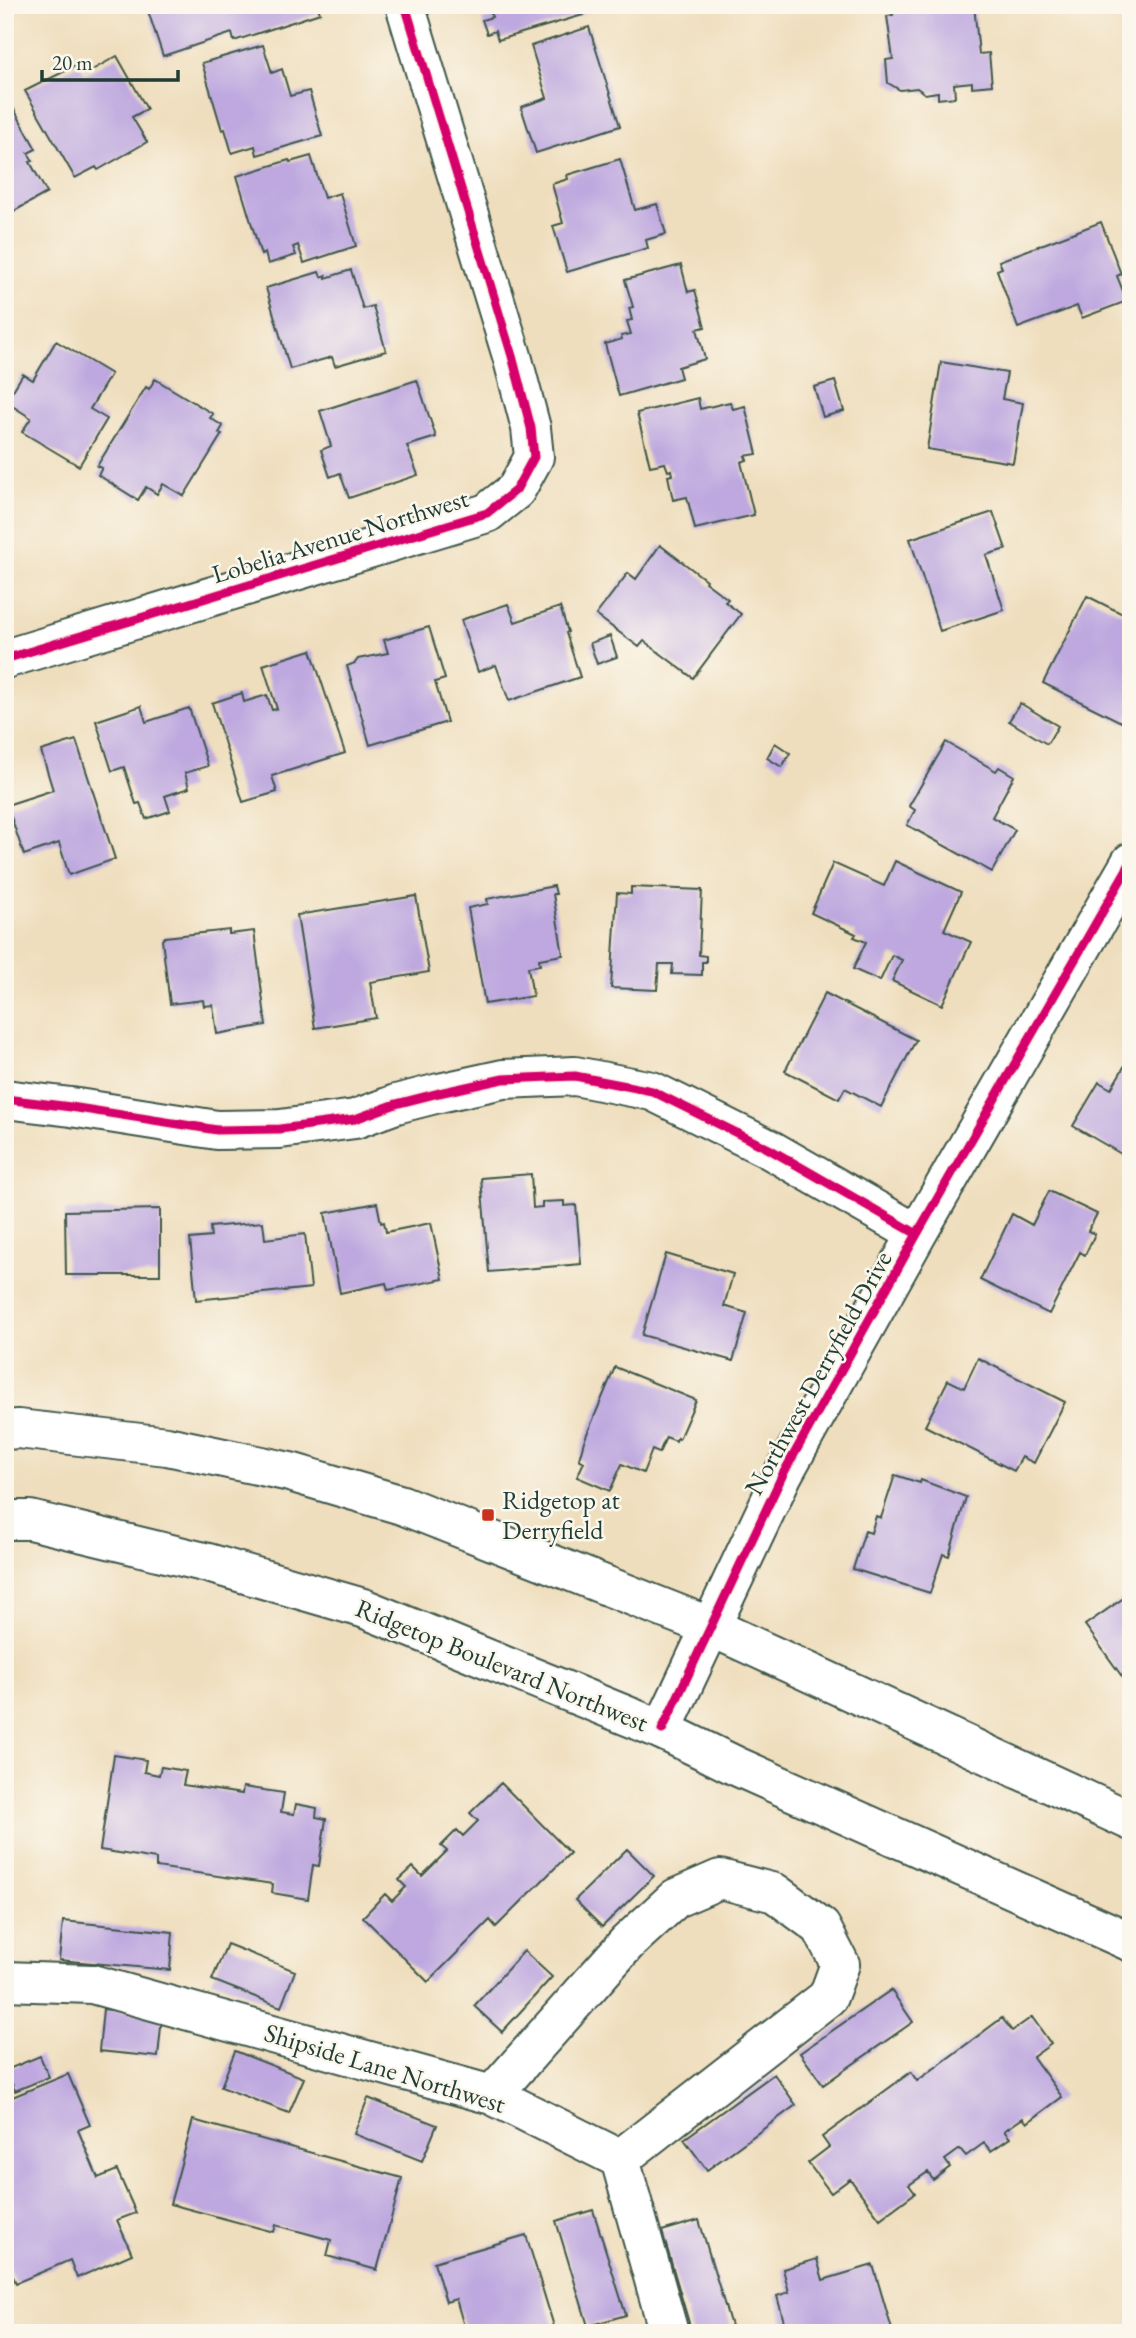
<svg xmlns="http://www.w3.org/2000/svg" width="1136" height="2338" font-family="'EB Garamond',serif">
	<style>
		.building { fill: #bea8df }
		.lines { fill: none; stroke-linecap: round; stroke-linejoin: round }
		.minor-casing { stroke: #3e5549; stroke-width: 42 }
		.major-casing { stroke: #3e5549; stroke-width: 42 }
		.minor { stroke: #fff; stroke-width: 38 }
		.major { stroke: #fff; stroke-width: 38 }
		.cycleway-casing { stroke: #fbf7ec; stroke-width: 13 }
		.cycleway { stroke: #d6006c; stroke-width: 9 }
		.poi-dot { fill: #c8321e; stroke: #fbf7ec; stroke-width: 2.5 }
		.labels { text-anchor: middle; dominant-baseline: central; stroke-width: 5; stroke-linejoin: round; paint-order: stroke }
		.street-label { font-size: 26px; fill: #1f3d34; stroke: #fbf7ec }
		.poi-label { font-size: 26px; fill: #1f3d34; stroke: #fbf7ec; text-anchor: start }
	</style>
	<rect width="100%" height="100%" fill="#fbf7ec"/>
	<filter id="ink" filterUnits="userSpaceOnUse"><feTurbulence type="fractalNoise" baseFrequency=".0143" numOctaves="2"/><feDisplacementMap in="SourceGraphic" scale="14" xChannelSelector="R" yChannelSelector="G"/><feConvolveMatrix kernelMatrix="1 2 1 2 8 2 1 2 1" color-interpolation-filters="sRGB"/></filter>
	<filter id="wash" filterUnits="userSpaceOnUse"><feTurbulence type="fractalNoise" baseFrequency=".00686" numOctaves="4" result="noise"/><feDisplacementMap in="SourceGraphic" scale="28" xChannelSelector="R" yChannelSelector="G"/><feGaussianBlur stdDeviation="1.57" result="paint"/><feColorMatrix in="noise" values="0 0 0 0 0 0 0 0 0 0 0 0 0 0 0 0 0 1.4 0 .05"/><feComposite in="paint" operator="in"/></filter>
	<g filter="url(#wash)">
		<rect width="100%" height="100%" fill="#efdebd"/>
		<g id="blocks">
			<!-- building -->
			<path class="building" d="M146,5H317L320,13L234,41L232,33L163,56Z
				M496,5H580L583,15L498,40L495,31L487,34L482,20L492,17L489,7Z
				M584,5H609V6L586,13Z
				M974,5L979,54L989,53L992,85L972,87V82L954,84L955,97L938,99V92L925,94L917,88L900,90L888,83L886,60L893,59L887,16L893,15L891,6Z
				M589,27L620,126L536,153L521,107L547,98L531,46Z
				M263,45L272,73L282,69L290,96L309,91L322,136L257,155L255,146L232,153L225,129L222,130L202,63Z
				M117,56L147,109L132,117L147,142L98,170L96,167L75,178L25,91L79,64L85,74Z
				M9,100L36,149L28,153L33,161L30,162L47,193L5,216V102Z
				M311,156L324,198L340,193L356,246L304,263L298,245L293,247L296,255L268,264L265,253L261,255L237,176L289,160L290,162Z
				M620,159L635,210L657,204L666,234L646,240L648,248L567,272L553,226L563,223L552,184L568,179L567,175Z
				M1101,222L1121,274L1117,276L1127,301L1082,318L1077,306L1018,328L997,270L1002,268L999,261Z
				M681,265L688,292L695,290L705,327L697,329L705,359L678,367L681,378L619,396L605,344L622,339L621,336L631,334L627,321L632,320L629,308L633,307L625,280Z
				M351,270L363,309L373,306L386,351L335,366L332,357L290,369L266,288L319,272L321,277L326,275V278Z
				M56,341L111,374L90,409L107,419L79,466L22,432L31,418L6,402L23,374L33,380Z
				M941,362L1007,373L1002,399L1023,403L1013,463L927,449Z
				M155,379L213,414L210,418L223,426L219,433L222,434L184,496L163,484L157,494L146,487L138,500L98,475L102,468L97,466L146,387L149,389Z
				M417,380L436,437L407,446L418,475L349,498L340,473L330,477L321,450L331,446L320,411Z
				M835,381L844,411L823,417L814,387Z
				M698,398L700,409L730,402L733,409L745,406L757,454L745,456L747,460L741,462L754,515L695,529L687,497L673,500L668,476L672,475L671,470L668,471L665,463L650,466L637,413Z
				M993,512L1006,549L986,555L1004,610L940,631L910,539Z
				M660,545L706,580L705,582L728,599L725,602L741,614L693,678L644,641L639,647L596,615L628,573L636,579Z
				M1087,596L1131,618V713L1125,724L1043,683Z
				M508,604L515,622L560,607L568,632L566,633L580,677L509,701L496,665L478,672L461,620Z
				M429,627L445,679L435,682L447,722L370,745L347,666L355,663L358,659L388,653L384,640Z
				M610,636L617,657L597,664L590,643Z
				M311,650L345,753L272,776L277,792L243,802L212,703L242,693L244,702L267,695L272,710L277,709L263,665Z
				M1020,703L1058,726L1047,744L1009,721Z
				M141,706L146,722L189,708L208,766L185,773L189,788L165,796L170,811L146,819L140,803L136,804L124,767L112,771L96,721Z
				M76,740L115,859L69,875L59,843L24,855L7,805L53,790L41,751Z
				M946,742L996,771L999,767L1014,776L992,817L1015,830L992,872L907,825L915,810L909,806Z
				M775,743L790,753L782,767L767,758Z
				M895,861L961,892L944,930L971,942L942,1005L892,981L902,960L892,955L880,981L853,969L866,942L854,937L856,934L811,913L833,863L884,886Z
				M554,886L556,894H553L563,955L539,959L540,965L528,967L533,996L485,1004L468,908L488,904L487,899Z
				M631,887L702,890L699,955L706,956V962H702V975L672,974L673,964H659L657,990L611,988L617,893L631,894Z
				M416,896L429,972L370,982L376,1018L315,1028L297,915Z
				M229,930V934L254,931L266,1025L217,1034L213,1005L204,1006L203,1000L170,1004L162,940L165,937Z
				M825,993L916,1040L881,1107L845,1088L839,1099L785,1071Z
				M1131,1055V1150L1127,1148L1123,1155L1073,1126L1099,1082L1111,1089Z
				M531,1174L533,1208L542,1207V1202L564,1201V1206L576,1205L581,1264L489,1272L481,1178Z
				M1049,1191L1097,1214L1088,1231L1095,1234L1085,1255L1080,1252L1049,1314L980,1280L1012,1214L1032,1225Z
				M377,1203L381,1223L384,1222L386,1232L431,1223L443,1279L388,1290L386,1283L340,1293L325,1213Z
				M160,1209V1275H66L65,1211Z
				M263,1222L265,1239L305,1234L311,1288L196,1300L190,1239L211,1237L210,1227Z
				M666,1254L733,1274L724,1306L747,1313L733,1361L642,1335Z
				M978,1358L1065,1402L1034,1463L1022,1457L1014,1471L925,1426L948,1380L964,1388Z
				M615,1367L696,1400L679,1439L677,1438L676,1441L666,1437L659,1453L652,1450L643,1473L622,1464L610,1491L577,1477L584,1462L579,1459L584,1441Z
				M895,1475L920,1483L921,1480L966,1497L949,1556L943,1554L930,1593L853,1569L865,1531L871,1533L876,1516L881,1518Z
				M1131,1593V1689L1085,1625Z
				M114,1755L146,1760L144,1772L159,1775L161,1767L186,1771L183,1785L242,1794L243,1787L284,1793L281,1812L294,1814L296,1804L317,1808L316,1817L326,1819L319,1866L313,1865L308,1899L272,1893L273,1884L156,1867V1859L100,1850Z
				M501,1783L570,1853L496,1927L490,1920L428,1982L363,1917L385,1894L392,1901L406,1887L399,1880L413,1867L422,1876L447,1851L441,1846L457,1830L463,1836L478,1821L470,1813Z
				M627,1849L654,1876L602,1927L575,1900Z
				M63,1921L173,1932L170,1970L59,1960Z
				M227,1944L295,1971L281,2007L212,1980Z
				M524,1951L552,1977L502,2032L474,2006Z
				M891,1990L913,2022L823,2085L800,2053Z
				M103,2009L162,2016L158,2057L99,2051Z
				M1032,2017L1051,2044L1033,2057L1062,2097L1027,2123L1023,2118L1004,2131L1010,2138L991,2151L984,2143L966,2156L960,2149L945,2160L950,2167L933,2180L928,2172L909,2185L915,2193L880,2219L850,2179L831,2193L808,2163L829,2147L822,2137L911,2072L917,2081L1002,2018L1012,2031Z
				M235,2051L304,2078L289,2113L221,2087Z
				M40,2056L49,2077L15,2091L6,2070Z
				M68,2074L90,2125L78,2130L98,2178L117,2170L136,2213L117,2220L132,2254L77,2278L70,2260L16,2283L5,2259V2100Z
				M774,2074L796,2105L707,2170L684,2139Z
				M368,2098L437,2125L422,2161L354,2134Z
				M193,2120L402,2178L377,2270L327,2256L331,2240L276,2225L274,2232L170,2204Z
				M593,2210L626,2315L588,2326L556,2221Z
				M699,2220L731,2326L707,2333H692L662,2231Z
				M526,2235L556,2333H466L456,2299L446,2302L434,2262Z
				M817,2259L823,2280L873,2265L893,2333H787L777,2296L789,2292L783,2269Z"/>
		</g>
	</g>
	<g filter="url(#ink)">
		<use href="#blocks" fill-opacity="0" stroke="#3e5549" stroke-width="2"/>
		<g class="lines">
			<defs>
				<path id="minor" d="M5,659L487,513L516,490L534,457L531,428L512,356L405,5
					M5,1099L71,1107L217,1130L280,1129L355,1119L396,1104L439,1093L503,1079L575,1076L652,1091L769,1149L917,1234
					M662,1730L783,1474L917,1234L1131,862
					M5,1981L92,1984L492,2095L620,2159L669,2333
					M492,2095L627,1943L676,1898L720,1879L775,1893L821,1927L840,1964L828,1997L620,2159"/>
				<path id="major" d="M5,1430L18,1429L167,1446L290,1472L402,1505L711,1627L1131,1821
					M5,1520H30L208,1563L363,1608L662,1730L736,1766L1131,1942"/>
			</defs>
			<!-- minor casing -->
			<use href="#minor" class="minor-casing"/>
			<!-- major casing -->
			<use href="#major" class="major-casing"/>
			<!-- minor -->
			<use href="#minor" class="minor"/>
			<!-- major -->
			<use href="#major" class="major"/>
			<defs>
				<path id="cycleway" d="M5,659L487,513L516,490L534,457L531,428L512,356L405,5
					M5,1099L71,1107L217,1130L280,1129L355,1119L396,1104L439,1093L503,1079L575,1076L652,1091L769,1149L917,1234
					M662,1730L783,1474L917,1234L1131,862"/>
			</defs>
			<!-- cycleway casing -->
			<use href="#cycleway" class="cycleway-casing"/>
			<!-- cycleway -->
			<use href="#cycleway" class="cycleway"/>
		</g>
	</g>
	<!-- markers -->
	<rect class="poi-dot" x="481" y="1508" width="14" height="14" rx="3.5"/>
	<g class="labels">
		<!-- street labels -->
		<g class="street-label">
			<text transform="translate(340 536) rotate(-17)">Lobelia Avenue Northwest</text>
			<text transform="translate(818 1373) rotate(-61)">Northwest Derryfield Drive</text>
			<text transform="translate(502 1665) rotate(22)">Ridgetop Boulevard Northwest</text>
			<text transform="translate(385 2068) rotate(17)">Shipside Lane Northwest</text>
		</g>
		<!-- poi labels -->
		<g class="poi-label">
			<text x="502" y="1500">Ridgetop at<tspan x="502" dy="30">Derryfield</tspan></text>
		</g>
	</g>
	<!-- margin -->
	<rect width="1136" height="2338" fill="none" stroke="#fbf7ec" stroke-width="28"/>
	<!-- scale -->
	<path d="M42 70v10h136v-10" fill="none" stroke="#1f3d34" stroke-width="3.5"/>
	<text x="52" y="70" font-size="21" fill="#1f3d34" stroke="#fbf7ec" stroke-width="5" paint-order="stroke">20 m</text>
</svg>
